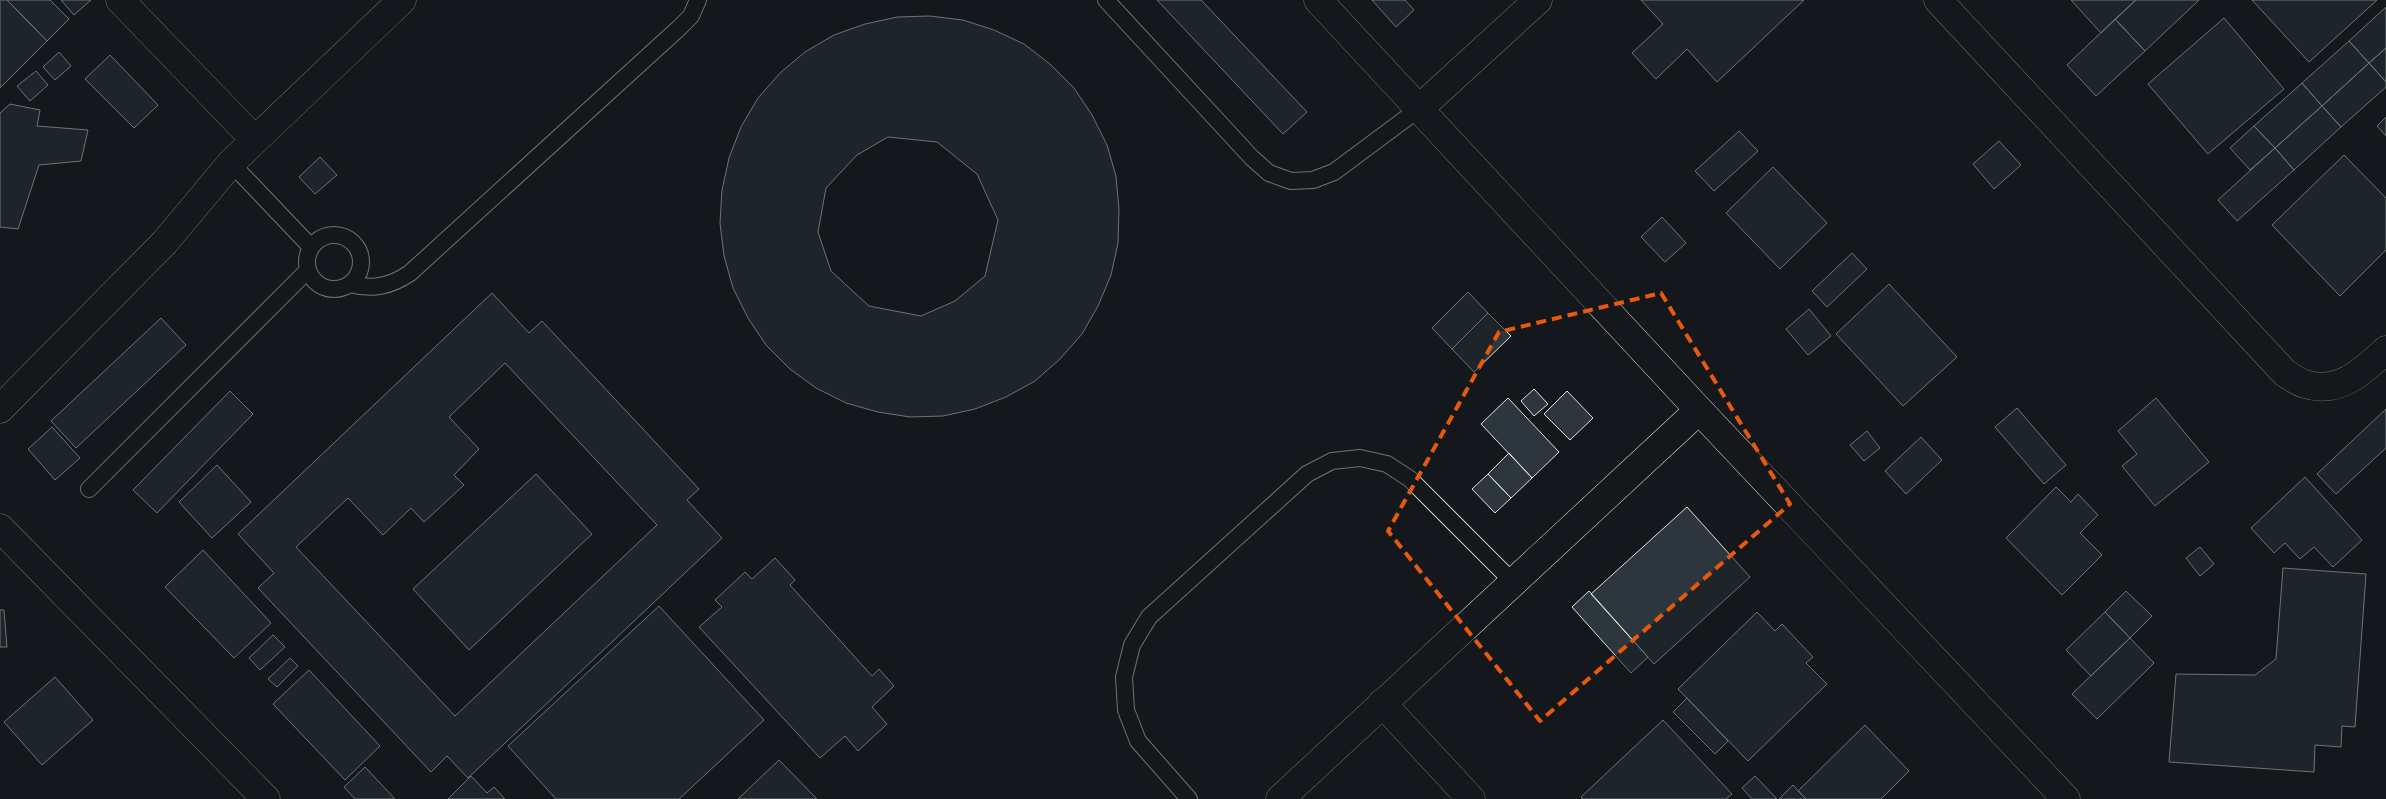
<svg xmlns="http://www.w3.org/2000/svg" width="2386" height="799" font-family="'Fira Sans',sans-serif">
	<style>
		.building { fill: #2c363c; stroke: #d8e6dc; fill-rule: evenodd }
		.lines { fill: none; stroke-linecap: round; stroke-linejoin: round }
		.service-casing { stroke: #d8e6dc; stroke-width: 18 }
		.minor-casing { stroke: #d8e6dc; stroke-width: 29 }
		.service { stroke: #14181c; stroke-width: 16 }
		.minor { stroke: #14181c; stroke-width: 28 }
		.marked { fill: none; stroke: #e8590c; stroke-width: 4; stroke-dasharray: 10 6; stroke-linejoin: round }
	</style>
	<rect width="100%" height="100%" fill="#14181c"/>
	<!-- building -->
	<path class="building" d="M0,0H7L47,41L0,88Z
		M7,0H50L69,19L47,41Z
		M61,0H91L74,15Z
		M1157,0H1201L1307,112L1283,134Z
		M1372,0H1405L1414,10L1396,27Z
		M1641,0H1804L1717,82L1687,49L1656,79L1632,53L1663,24Z
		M2071,0H2136L2101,33Z
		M2136,0H2199L2145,51L2115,19Z
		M2252,0H2377L2309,62Z
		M2386,7V48L2369,63L2349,41Z
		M930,16L963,20L994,30L1024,44L1050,64L1074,88L1092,115L1107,145L1116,176L1119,209L1118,243L1111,275L1098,306L1082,334L1060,359L1035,381L1006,397L975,409L943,416L910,417L878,412L846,403L816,388L790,369L766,345L748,318L733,288L724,256L720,223L722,190L729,158L741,127L758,98L780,73L805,52L834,35L865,24L897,17ZM888,137L937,142L977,174L998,220L985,276L955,301L921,316L869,306L831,271L818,232L826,188L857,155Z
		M2224,18L2284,89L2208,154L2148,84Z
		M2115,19L2145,51L2096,96L2067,65Z
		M2349,41L2369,63L2322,106L2302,83Z
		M2386,48V82L2369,63Z
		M59,52L71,66L55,80L43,67Z
		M110,55L158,105L134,128L85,79Z
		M2369,63L2386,82V87L2341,127L2322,106Z
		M36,71L48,85L30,101L17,86Z
		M2302,83L2322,106L2275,148L2254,126Z
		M10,104L40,110L37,126L88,130L81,161L39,165L18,229L0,227V113Z
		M2322,106L2341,127L2294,170L2275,148Z
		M2386,117V136L2377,126Z
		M2254,126L2275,148L2250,170L2230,148Z
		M1739,131L1758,151L1714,191L1695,171Z
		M1999,141L2021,165L1994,189L1973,164Z
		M2275,148L2294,170L2237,221L2218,200Z
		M2344,155L2386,198V250L2340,296L2272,225Z
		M320,157L337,175L315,194L299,177Z
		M1773,167L1827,223L1780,269L1726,213Z
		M1662,217L1686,243L1665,262L1641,237Z
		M1852,253L1867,269L1827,307L1812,291Z
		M1889,284L1957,357L1903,406L1836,334Z
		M1468,292L1488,313L1452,349L1432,328Z
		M492,293L529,333L542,321L699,489L687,500L722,538L468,778L447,756L431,772L258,588L274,573L238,534ZM505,363L657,525L455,716L296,547L348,498L383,535L411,508L424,522L464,485L454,475L479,449L449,417Z
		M1809,309L1831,336L1808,355L1786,329Z
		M1488,313L1511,336L1474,372L1452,349Z
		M161,318L186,345L76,448L51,421Z
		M1534,389L1548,404L1534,416L1521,401Z
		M230,391L253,414L157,513L133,490Z
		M1567,391L1593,418L1570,440L1544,414Z
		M1508,398L1559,452L1532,478L1481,424Z
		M2156,398L2209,462L2155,506L2122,466L2137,454L2118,431Z
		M2017,408L2066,465L2044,484L1995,427Z
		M2386,409V448L2336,494L2317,474Z
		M52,427L80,458L55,480L28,449Z
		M1867,431L1880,448L1864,461L1850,445Z
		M1921,437L1942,460L1906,494L1885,471Z
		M1509,453L1532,478L1511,498L1488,474Z
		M217,465L251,502L212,538L179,502Z
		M536,474L592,534L469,650L413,589Z
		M1488,474L1511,498L1495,513L1472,489Z
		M2305,477L2362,540L2333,567L2314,547L2300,559L2285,543L2274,553L2251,528Z
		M2056,487L2071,502L2078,494L2098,515L2080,533L2102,555L2062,595L2006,538Z
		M1687,507L1750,577L1654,664L1591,594Z
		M2200,547L2214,564L2200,576L2186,558Z
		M203,550L271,623L234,658L165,587Z
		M775,558L795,580L790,585L872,676L879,669L894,686L872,707L887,724L858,751L845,736L820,758L699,627L722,607L715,600L745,572L752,579Z
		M2283,568L2366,574L2355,727L2342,726L2341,747L2315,745L2314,772L2169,762L2176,674L2255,675L2276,659Z
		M1589,591L1648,657L1631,673L1572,607Z
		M2126,591L2152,616L2130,638L2105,612Z
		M659,606L764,720L679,799H556L508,746Z
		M0,610H4L7,647H0Z
		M1757,612L1775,631L1782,624L1813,657L1806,663L1827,684L1748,761L1678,689Z
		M2105,612L2130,638L2091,676L2066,650Z
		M273,635L285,647L260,670L249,658Z
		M2130,638L2154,663L2097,719L2072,694Z
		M290,658L298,666L277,687L268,679Z
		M309,670L380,746L345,780L273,704Z
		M55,677L93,720L42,765L4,722Z
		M1687,698L1728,741L1715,754L1673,712Z
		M1663,720L1732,794L1726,799H1583L1581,797Z
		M1865,725L1909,771L1881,799H1806L1798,791Z
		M779,760L817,799H738Z
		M365,767L395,799H355L344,787Z
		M471,776L487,793L494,787L505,799H448Z
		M1755,776L1777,799H1752L1742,788Z
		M1793,785L1806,799H1779Z"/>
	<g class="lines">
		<defs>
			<path id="service" d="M1106,0L1252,158L1269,173L1291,181L1313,180L1334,172L1420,108
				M231,163L311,247
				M307 262a27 27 0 1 1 54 0a27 27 0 1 1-54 0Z
				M350,284C373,290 391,286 410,273L679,28L691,16L698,0
				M89,489L308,270
				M1189,799L1138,741L1126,710L1124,677L1132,645L1149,617L1307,474L1332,461L1360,458L1387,464L1410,479L1513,582"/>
			<path id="minor" d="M120,0L255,140
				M1318,0L1699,410L2066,799
				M1938,0L2285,373C2291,377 2298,382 2305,384C2339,395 2363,371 2386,350
				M1420,108L1538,0
				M0,409L165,242L231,163L402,0
				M0,528L266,799
				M1382,703L1471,799
				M1280,799L1699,410"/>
		</defs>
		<!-- service casing -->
		<use href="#service" class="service-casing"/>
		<!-- minor casing -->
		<use href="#minor" class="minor-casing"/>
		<!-- service -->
		<use href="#service" class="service"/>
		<!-- minor -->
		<use href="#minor" class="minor"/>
	</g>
	<!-- marked area -->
	<path d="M0 0H2386V799H0ZM1661,293L1790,504L1540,721L1388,531L1499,332Z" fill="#14181c" fill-opacity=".55" fill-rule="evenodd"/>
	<path class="marked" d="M1661,293L1790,504L1540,721L1388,531L1499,332Z"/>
</svg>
